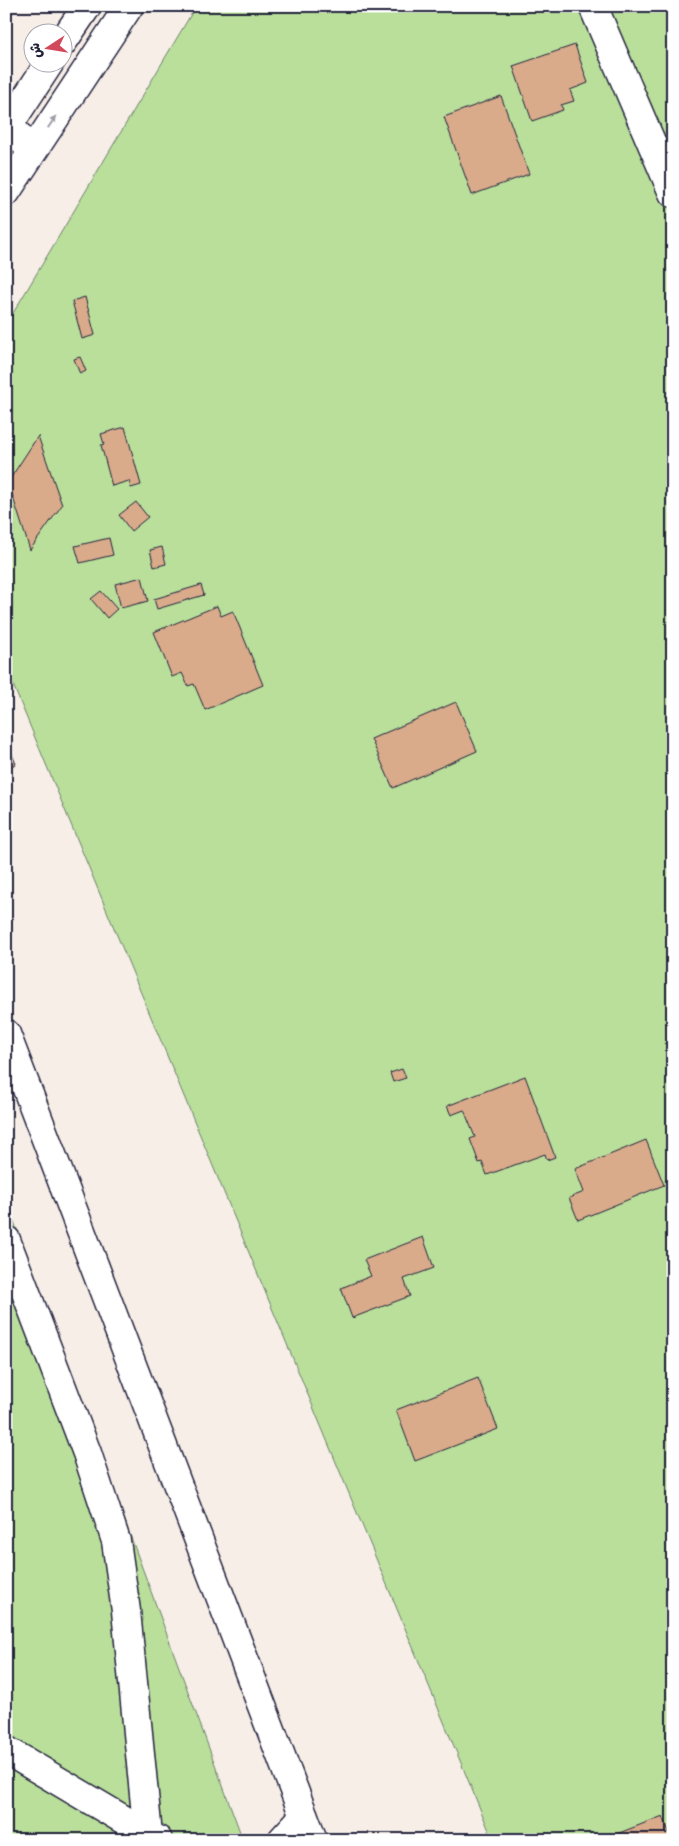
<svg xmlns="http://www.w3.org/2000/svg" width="679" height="1846" font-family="Mali,'Playpen Sans Arabic',sans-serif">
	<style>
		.green { fill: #b9df9b; stroke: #6e806b }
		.building { fill: #d9ab8b; stroke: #22223b }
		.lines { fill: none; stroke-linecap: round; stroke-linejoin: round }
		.minor-casing { stroke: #22223b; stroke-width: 31 }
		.highway-casing { stroke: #22223b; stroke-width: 31 }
		.minor { stroke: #fff; stroke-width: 28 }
		.highway { stroke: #fff; stroke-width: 28 }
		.oneway { fill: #9c9ca7 }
	</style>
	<rect width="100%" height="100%" fill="#f7eee8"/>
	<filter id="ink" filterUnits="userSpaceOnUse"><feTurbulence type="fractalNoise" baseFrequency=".02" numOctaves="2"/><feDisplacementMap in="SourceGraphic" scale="10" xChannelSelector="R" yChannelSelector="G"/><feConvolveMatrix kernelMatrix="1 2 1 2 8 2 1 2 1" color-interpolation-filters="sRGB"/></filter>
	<g filter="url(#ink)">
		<!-- green -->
		<path class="green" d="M196,6H673V1840H493L6,668V325Z
			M6,1200L243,1840H6Z"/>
		<!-- building -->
		<path class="building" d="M575,45L588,83L570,90L574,101L561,105L563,110L532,121L513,66Z
			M501,96L529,174L472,195L444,117Z
			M85,297L95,335L82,339L72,301Z
			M80,357L86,371L80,374L74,359Z
			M125,427L141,485L131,488L129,481L112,486L101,445L104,444L101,434Z
			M38,436L62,505L30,550L8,482Z
			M136,502L148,517L131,531L119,515Z
			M109,538L113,555L80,563L75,546Z
			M162,547L166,564L154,567L150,550Z
			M142,577L148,601L121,608L115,584Z
			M201,585L204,595L157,609L154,599Z
			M101,591L117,609L107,618L91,599Z
			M217,606L221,616L233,611L263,685L205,710L194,684L188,686L182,673L172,677L154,632Z
			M456,702L477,751L393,788L371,739Z
			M6,740L16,764L6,768Z
			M402,1069L406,1078L393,1082L390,1073Z
			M525,1076L555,1157L547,1160L545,1154L487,1175L482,1162L479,1163L470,1139L475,1137L464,1110L451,1115L447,1106Z
			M646,1140L664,1185L578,1220L569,1198L584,1192L575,1169Z
			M423,1237L434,1268L404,1279L410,1296L352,1318L341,1288L371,1276L364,1260Z
			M478,1378L498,1429L415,1461L396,1410Z
			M663,1816L672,1840H601Z"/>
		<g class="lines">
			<defs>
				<path id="minor" d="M593,6L673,193
					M6,122L32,151
					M6,1034L313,1840
					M6,1240L87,1453L116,1541L126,1611L148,1835
					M6,1750L158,1840
					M282,1840L304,1816"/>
				<path id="highway" d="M62,43L87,6
					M6,129L50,62
					M6,192L129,6"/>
			</defs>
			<!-- minor casing -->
			<use href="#minor" class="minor-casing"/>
			<!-- highway casing -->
			<use href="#highway" class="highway-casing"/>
			<!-- minor -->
			<use href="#minor" class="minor"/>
			<!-- highway -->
			<use href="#highway" class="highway"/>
		</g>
		<!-- one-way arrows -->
		<defs><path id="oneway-solid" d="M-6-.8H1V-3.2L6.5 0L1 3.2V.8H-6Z" transform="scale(1.25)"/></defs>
		<use class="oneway" href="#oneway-solid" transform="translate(52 122) rotate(-56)"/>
	</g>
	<!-- margin -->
	<rect width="679" height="1846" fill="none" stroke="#fff" stroke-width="25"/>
	<rect x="12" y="12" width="654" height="1821" fill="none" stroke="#22223b" stroke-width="2" filter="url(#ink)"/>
	<!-- north arrow -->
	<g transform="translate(48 48) rotate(258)"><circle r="24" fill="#ffffff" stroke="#a7a7b1"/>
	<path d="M0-4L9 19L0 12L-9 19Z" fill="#d1495b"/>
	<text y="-8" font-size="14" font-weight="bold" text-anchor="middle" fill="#22223b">ش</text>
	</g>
</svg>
